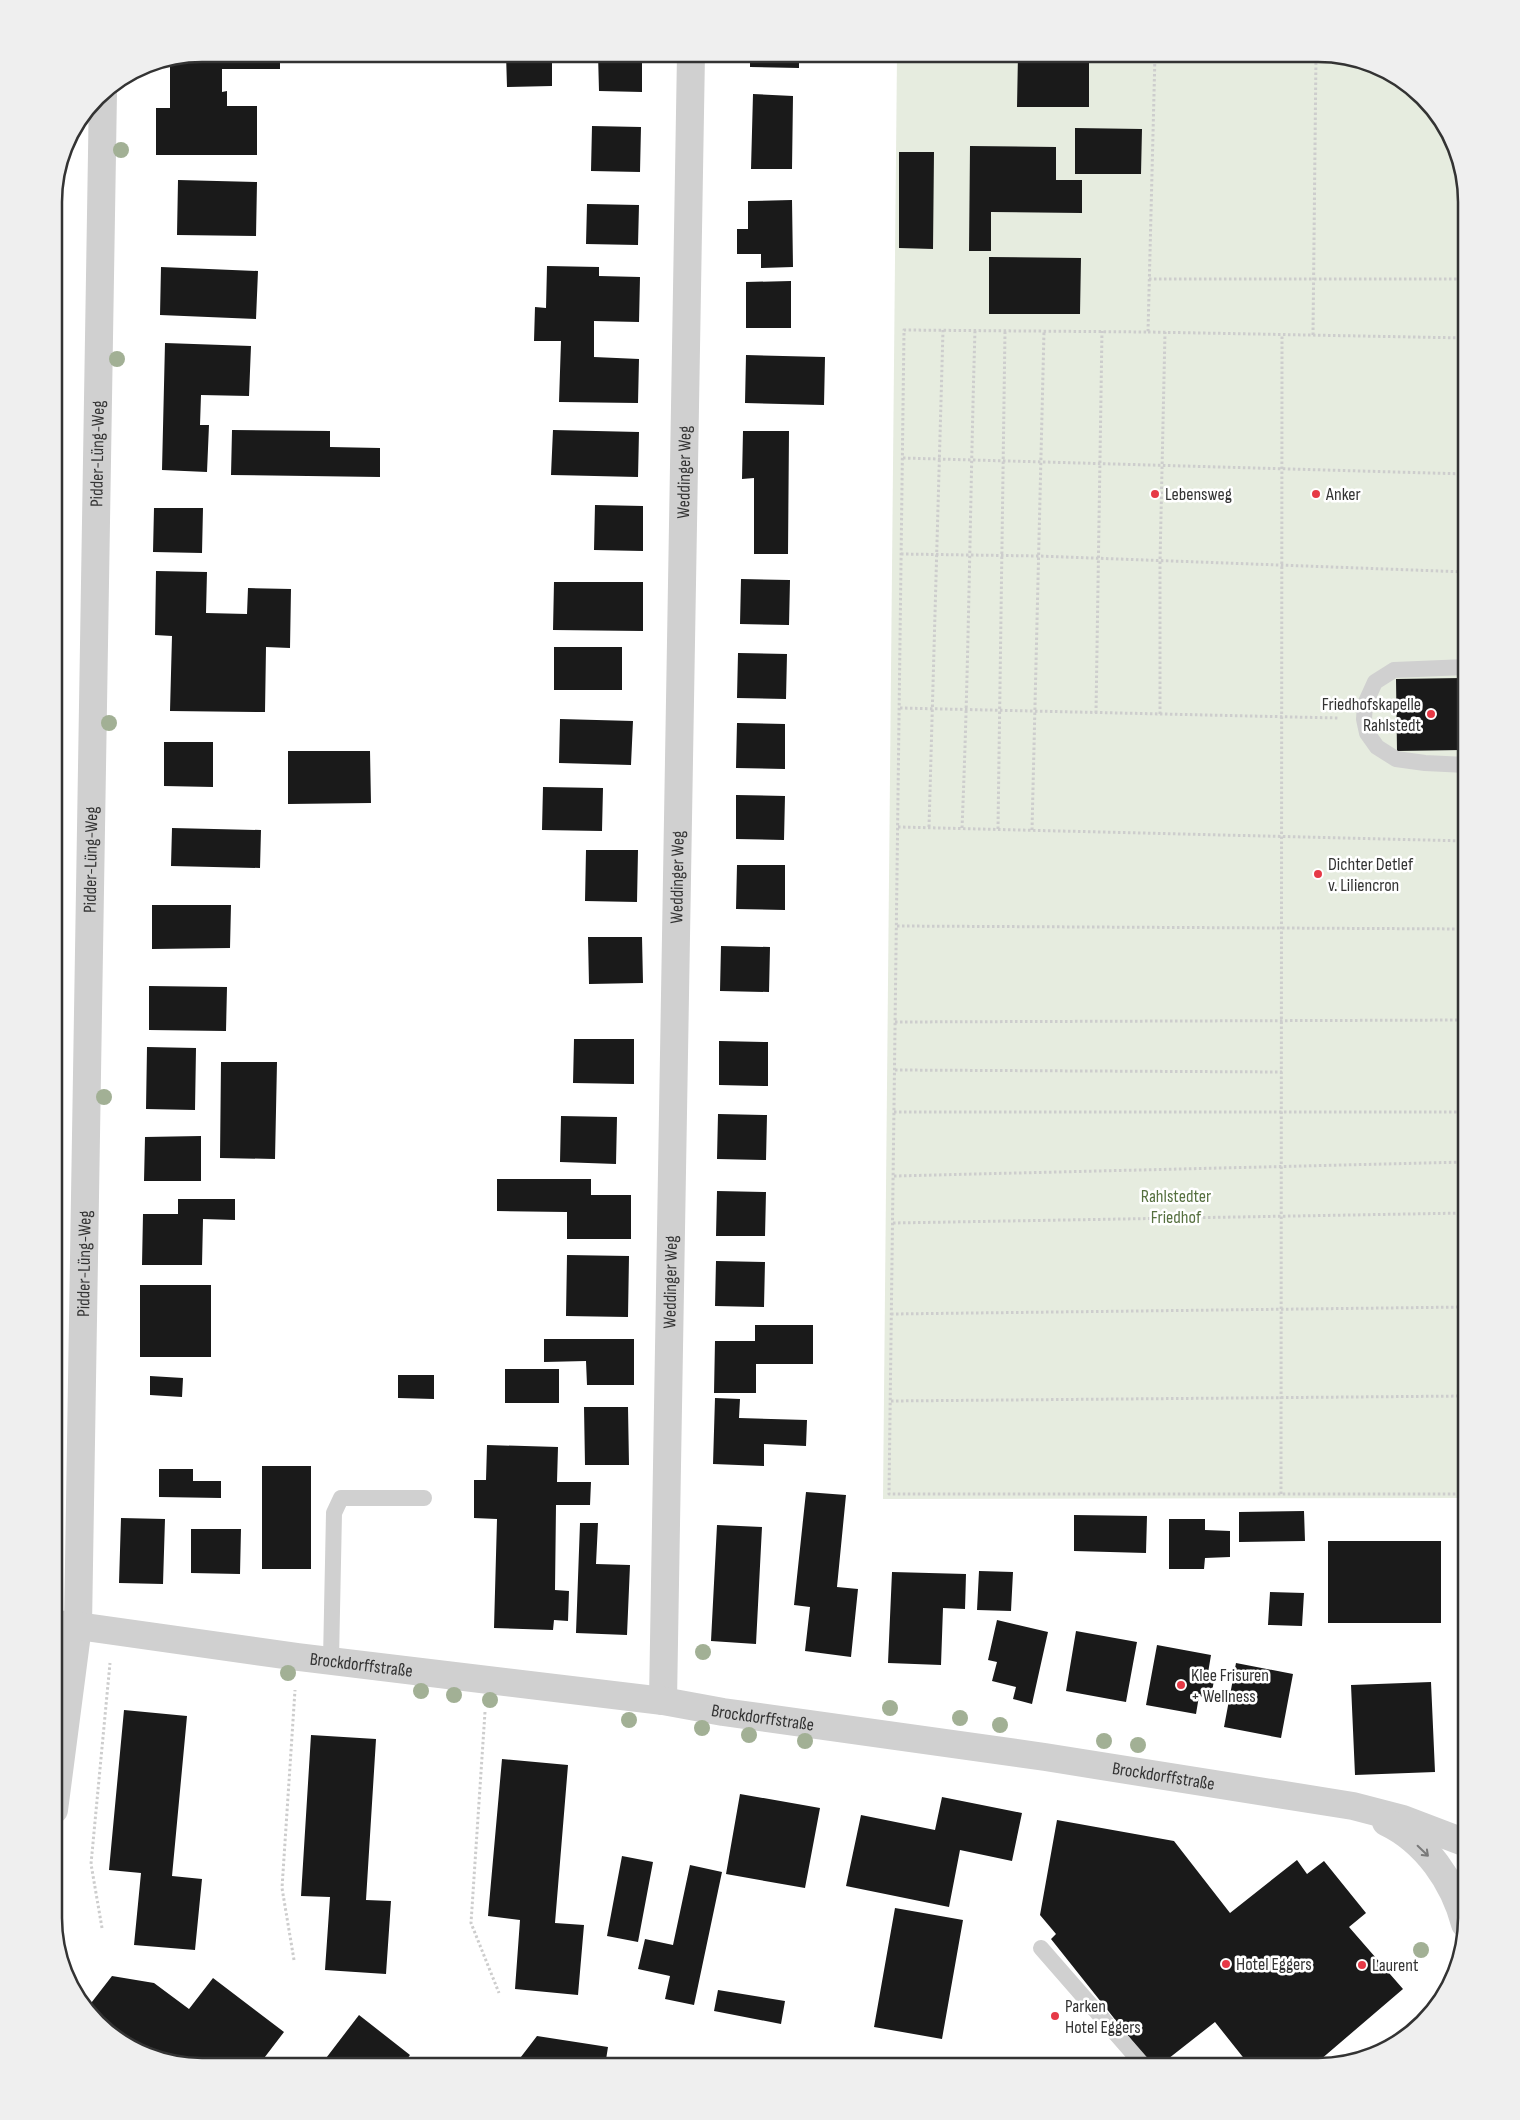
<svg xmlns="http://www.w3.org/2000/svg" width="1520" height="2120" font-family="'Sofia Sans Condensed',sans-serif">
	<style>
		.green { fill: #e6ecdf }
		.building { fill: #1a1a1a }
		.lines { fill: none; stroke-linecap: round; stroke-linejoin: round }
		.path { stroke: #cdcdcd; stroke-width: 3; stroke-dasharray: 2.5 2.5; stroke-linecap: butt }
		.service { stroke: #d0d0d0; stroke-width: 16 }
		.minor { stroke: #d0d0d0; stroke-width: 28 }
		.tertiary { stroke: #d0d0d0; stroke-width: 28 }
		.tree { fill: #a2b095 }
		.oneway { stroke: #7a7a7a }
		.poi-dot { fill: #e63946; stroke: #fff; stroke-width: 2 }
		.labels { text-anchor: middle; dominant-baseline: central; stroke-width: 5; stroke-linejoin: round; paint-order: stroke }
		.street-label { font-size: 18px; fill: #333; stroke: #fff }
		.poi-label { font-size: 18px; fill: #333; stroke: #fff; text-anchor: start }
		.park-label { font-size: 18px; fill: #56703f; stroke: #fff }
		.rim { fill: none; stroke: #333; stroke-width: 2.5 }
	</style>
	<rect width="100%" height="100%" fill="#fff"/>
	<!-- green -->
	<path class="green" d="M897,54H1327L1392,74L1446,128L1466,202V1498L883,1499Z"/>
	<!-- building -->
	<path class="building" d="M202,54H280V69H222V92L227,91V106H257V155H156V108H170V60Z
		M506,54H552V86L507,87Z
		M598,54H642V92L599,91Z
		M750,54H799V68L750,67Z
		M1018,54H1089V107H1017Z
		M753,94L793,96L792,169H751Z
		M592,126L641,127L640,172L591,171Z
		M1075,128L1142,129L1141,174H1075Z
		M970,146L1056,147V180H1082V213L991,212V251H969Z
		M899,152H934L933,249L899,248Z
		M178,180L257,182L256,236L177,235Z
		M792,200L793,267L761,268V254H737V229H748V201Z
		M587,204L639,205L638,245L586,244Z
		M989,257L1081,258L1080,314H989Z
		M547,266L599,267V276L640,277L639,322L594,321V357L639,359L638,403L559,402L561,341H534L535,307L546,308Z
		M161,267L258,271L256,319L160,315Z
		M791,281V328H746V282Z
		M165,343L251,346L249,396L201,395L200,425H209L207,472L162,470Z
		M746,355L825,357L824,405L745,403Z
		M232,430L330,431V447L380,448V477L231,475Z
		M553,430L639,432L638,477L551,475Z
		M743,431H789L788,554H754V478L742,479Z
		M595,505L643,506V551L594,550Z
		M154,508H203L202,553L153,552Z
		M156,571L207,572L206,613L247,614L248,588L291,589L290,648L266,647L265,712L170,711L172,636L155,635Z
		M741,579L790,580L789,625L740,624Z
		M554,582H643V631L553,630Z
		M554,647H622V690H554Z
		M738,653L787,654L786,699L737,698Z
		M1462,678L1463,686H1466V742H1462V750L1397,751L1396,679Z
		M560,719L633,721L631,765L559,763Z
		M737,723L785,724V769L736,768Z
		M164,742H213V787L164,786Z
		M288,751H370L371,803L288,804Z
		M543,787L603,788L602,831L542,830Z
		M736,795L785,796L784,840L736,839Z
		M172,828L261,830L260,868L171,866Z
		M586,850H638L637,902L585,901Z
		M737,865H785V910L736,909Z
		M152,905H231L230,948L152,949Z
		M588,937H642L643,983L589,984Z
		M721,946L770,947L769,992L720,991Z
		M149,986L227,987L226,1031L149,1030Z
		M574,1039H634V1084L573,1083Z
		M719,1041L768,1042V1086L719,1085Z
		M147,1047L196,1048L195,1110L146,1109Z
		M221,1062H277L275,1159L220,1158Z
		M718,1114L767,1115L766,1160L717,1159Z
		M561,1116L617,1117L616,1164L560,1162Z
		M201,1136V1181H144L145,1137Z
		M497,1179H591V1195H631V1239H567V1212L497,1211Z
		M717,1191L766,1192L765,1236H716Z
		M178,1199H235V1220L203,1219L202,1265H142L143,1214H178Z
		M567,1255L629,1256L628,1317L566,1316Z
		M716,1261L765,1262L764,1307L715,1306Z
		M140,1285H211V1357H140Z
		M755,1325H813V1364H756V1393H714L715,1341H755Z
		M544,1339H634V1385H587L586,1361L544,1362Z
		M505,1369H559V1403H505Z
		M398,1375H434V1399L398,1398Z
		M150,1376L183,1378L182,1397L150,1395Z
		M715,1398L740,1399L739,1418L807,1420L806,1446L764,1444V1466L713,1464Z
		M584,1407H628L629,1465H585Z
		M487,1445L558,1447L557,1482H591L590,1505H556L555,1590L569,1591L568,1621L554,1620L553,1630L494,1628L497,1519L474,1518V1480H486Z
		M262,1466H311V1569H262Z
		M159,1469H193V1481H221V1498L159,1497Z
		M806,1492L846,1495L837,1587L858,1589L851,1657L805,1651L810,1607L794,1605Z
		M1304,1511L1305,1541L1239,1542V1512Z
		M1074,1515L1147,1516L1146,1553L1074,1551Z
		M121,1518L165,1519L163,1584L119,1583Z
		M1169,1519H1205V1530L1230,1531V1557L1205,1558L1204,1569H1169Z
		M580,1523H598L596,1564L630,1565L627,1635L576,1633Z
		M717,1525L762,1527L756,1644L711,1641Z
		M191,1529H241L240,1574L191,1573Z
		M1328,1541H1441V1623H1328Z
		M979,1571L1013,1572L1011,1611L977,1610Z
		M892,1572L966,1574L965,1609L943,1608L941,1665L888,1663Z
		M1270,1592L1304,1593L1302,1626L1268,1625Z
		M997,1620L1048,1632L1032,1704L1013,1699L1016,1687L992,1681L997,1662L988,1660Z
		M1076,1631L1137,1642L1126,1702L1066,1691Z
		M1157,1645L1211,1655L1208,1673L1215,1674L1211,1698L1199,1696L1196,1714L1146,1705Z
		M1236,1663L1293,1674L1281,1738L1224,1727Z
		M1431,1682L1435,1772L1355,1775L1351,1685Z
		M124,1710L187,1716L172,1876L202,1879L195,1950L134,1945L141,1873L109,1870Z
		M311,1735L376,1739L366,1900L391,1901L386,1974L325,1970L330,1897L301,1896Z
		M502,1759L568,1765L555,1923L584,1925L578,1995L515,1989L520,1920L488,1916Z
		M740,1794L820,1808L805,1888L726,1874Z
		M942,1797L1022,1813L1012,1861L960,1850L949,1907L846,1886L861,1815L935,1830Z
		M1057,1820L1174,1841L1230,1913L1297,1860L1307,1874L1324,1861L1366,1913L1349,1927L1403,1989L1313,2066H1250L1215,2022L1159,2066H1152L1051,1939L1056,1934L1040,1915Z
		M622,1856L653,1862L638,1942L607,1936Z
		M690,1865L722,1872L694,2005L665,1999L670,1976L638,1969L645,1939L673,1945Z
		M895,1908L963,1920L942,2039L874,2027Z
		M112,1976L154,1983L189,2009L213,1978L284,2032L258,2066H193L128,2046L88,2007Z
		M718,1990L785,2001L781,2024L714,2011Z
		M359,2015L410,2055L402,2066H320Z
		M537,2036L608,2047L605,2066H514Z"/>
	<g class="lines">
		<!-- path -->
		<path class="path" d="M1155,54L1148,332L904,330L889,1494H1466
			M1149,279H1466
			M1148,332L1466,338
			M1313,335L1316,54
			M903,458L1466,474
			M901,554L1038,556L1466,572
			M900,708L1338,718
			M1096,713L1102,331
			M1160,714V562L1165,332
			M898,827L1466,841
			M929,827L943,330
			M962,828C969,662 970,496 975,330
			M998,829L1005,331
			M1032,830L1044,331
			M897,926L1466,929
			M895,1022L1466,1020
			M895,1070L1282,1072
			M894,1112H1466
			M894,1176L1466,1162
			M893,1223L1466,1213
			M891,1314L1466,1307
			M891,1401L1466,1396
			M1281,1494L1282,334
			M485,1712L471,1923L499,1993
			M102,1928L91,1864L110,1663
			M294,1960L282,1888L295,1690"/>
		<!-- service -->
		<path class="service" d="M1466,765L1425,763L1396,759L1377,747L1367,733L1364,719L1365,704L1375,682L1394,670L1466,667
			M331,1660L334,1513L341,1498H424
			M1041,1948L1144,2066"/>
		<!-- minor -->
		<g class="minor">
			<path id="s1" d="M663,1701L691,54"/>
			<path id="s2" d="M54,1810L78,1626L103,92"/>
		</g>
		<!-- tertiary -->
		<g class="tertiary">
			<path id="s3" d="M54,1624L78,1626L298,1657L663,1701L723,1712L1045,1757L1353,1806L1403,1819L1466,1843"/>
			<path d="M1386,1822C1426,1841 1454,1882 1465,1924"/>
		</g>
	</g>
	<!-- trees -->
	<g class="tree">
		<circle cx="121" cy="150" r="8"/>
		<circle cx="117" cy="359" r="8"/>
		<circle cx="109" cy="723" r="8"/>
		<circle cx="104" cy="1097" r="8"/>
		<circle cx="703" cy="1652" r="8"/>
		<circle cx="288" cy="1673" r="8"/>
		<circle cx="421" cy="1691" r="8"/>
		<circle cx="454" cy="1695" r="8"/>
		<circle cx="490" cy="1700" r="8"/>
		<circle cx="890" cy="1708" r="8"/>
		<circle cx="960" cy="1718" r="8"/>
		<circle cx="629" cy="1720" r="8"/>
		<circle cx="1000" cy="1725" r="8"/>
		<circle cx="702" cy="1728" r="8"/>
		<circle cx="749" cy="1735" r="8"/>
		<circle cx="805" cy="1741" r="8"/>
		<circle cx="1104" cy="1741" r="8"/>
		<circle cx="1138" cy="1745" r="8"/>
		<circle cx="1421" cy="1950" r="8"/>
	</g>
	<!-- one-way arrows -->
	<defs><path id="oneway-shaft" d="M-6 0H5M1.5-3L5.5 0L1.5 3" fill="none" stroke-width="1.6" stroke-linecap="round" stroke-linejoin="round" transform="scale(1.25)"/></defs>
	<use class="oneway" href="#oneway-shaft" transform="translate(1423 1851) rotate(44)"/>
	<!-- markers -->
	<g class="poi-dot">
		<circle cx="1155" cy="494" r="5"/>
		<circle cx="1316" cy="494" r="5"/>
		<circle cx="1431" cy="714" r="5"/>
		<circle cx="1318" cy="874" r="5"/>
		<circle cx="1181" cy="1685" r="5"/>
		<circle cx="1226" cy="1964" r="5"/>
		<circle cx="1362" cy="1965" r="5"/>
		<circle cx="1055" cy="2016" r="5"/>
	</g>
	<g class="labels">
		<!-- street labels -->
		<g class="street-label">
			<text stroke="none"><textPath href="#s2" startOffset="1358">Pidder-Lüng-Weg</textPath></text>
			<text stroke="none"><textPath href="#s1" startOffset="1229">Weddinger Weg</textPath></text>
			<text stroke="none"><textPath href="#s2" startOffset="952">Pidder-Lüng-Weg</textPath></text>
			<text stroke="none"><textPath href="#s1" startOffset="824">Weddinger Weg</textPath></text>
			<text stroke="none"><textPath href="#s2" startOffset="548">Pidder-Lüng-Weg</textPath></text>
			<text stroke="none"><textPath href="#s1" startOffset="419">Weddinger Weg</textPath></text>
			<text stroke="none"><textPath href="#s3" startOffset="310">Brockdorffstraße</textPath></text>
			<text stroke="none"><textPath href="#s3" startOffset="715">Brockdorffstraße</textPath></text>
			<text stroke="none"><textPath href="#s3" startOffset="1120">Brockdorffstraße</textPath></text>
		</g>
		<!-- poi labels -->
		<g class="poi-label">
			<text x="1165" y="494">Lebensweg</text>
			<text x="1326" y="494">Anker</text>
			<text x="1421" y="704" text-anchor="end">Friedhofskapelle<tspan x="1421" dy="21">Rahlstedt</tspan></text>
			<text x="1328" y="864">Dichter Detlef<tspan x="1328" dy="21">v. Liliencron</tspan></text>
			<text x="1191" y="1675">Klee Frisuren<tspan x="1191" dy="21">+ Wellness</tspan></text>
			<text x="1236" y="1964">Hotel Eggers</text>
			<text x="1372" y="1965">Laurent</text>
			<text x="1065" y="2006">Parken<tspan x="1065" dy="21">Hotel Eggers</tspan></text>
		</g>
		<!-- park labels -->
		<g class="park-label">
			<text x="1176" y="1196">Rahlstedter<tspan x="1176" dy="21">Friedhof</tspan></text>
		</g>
	</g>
	<!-- crop -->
	<path d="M0 0H1520V2120H0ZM202 62H1318A140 140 0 0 1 1458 202V1918A140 140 0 0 1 1318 2058H202A140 140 0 0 1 62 1918V202A140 140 0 0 1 202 62Z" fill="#efefef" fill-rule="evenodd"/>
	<path class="rim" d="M202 62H1318A140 140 0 0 1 1458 202V1918A140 140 0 0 1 1318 2058H202A140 140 0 0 1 62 1918V202A140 140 0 0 1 202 62Z"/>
</svg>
